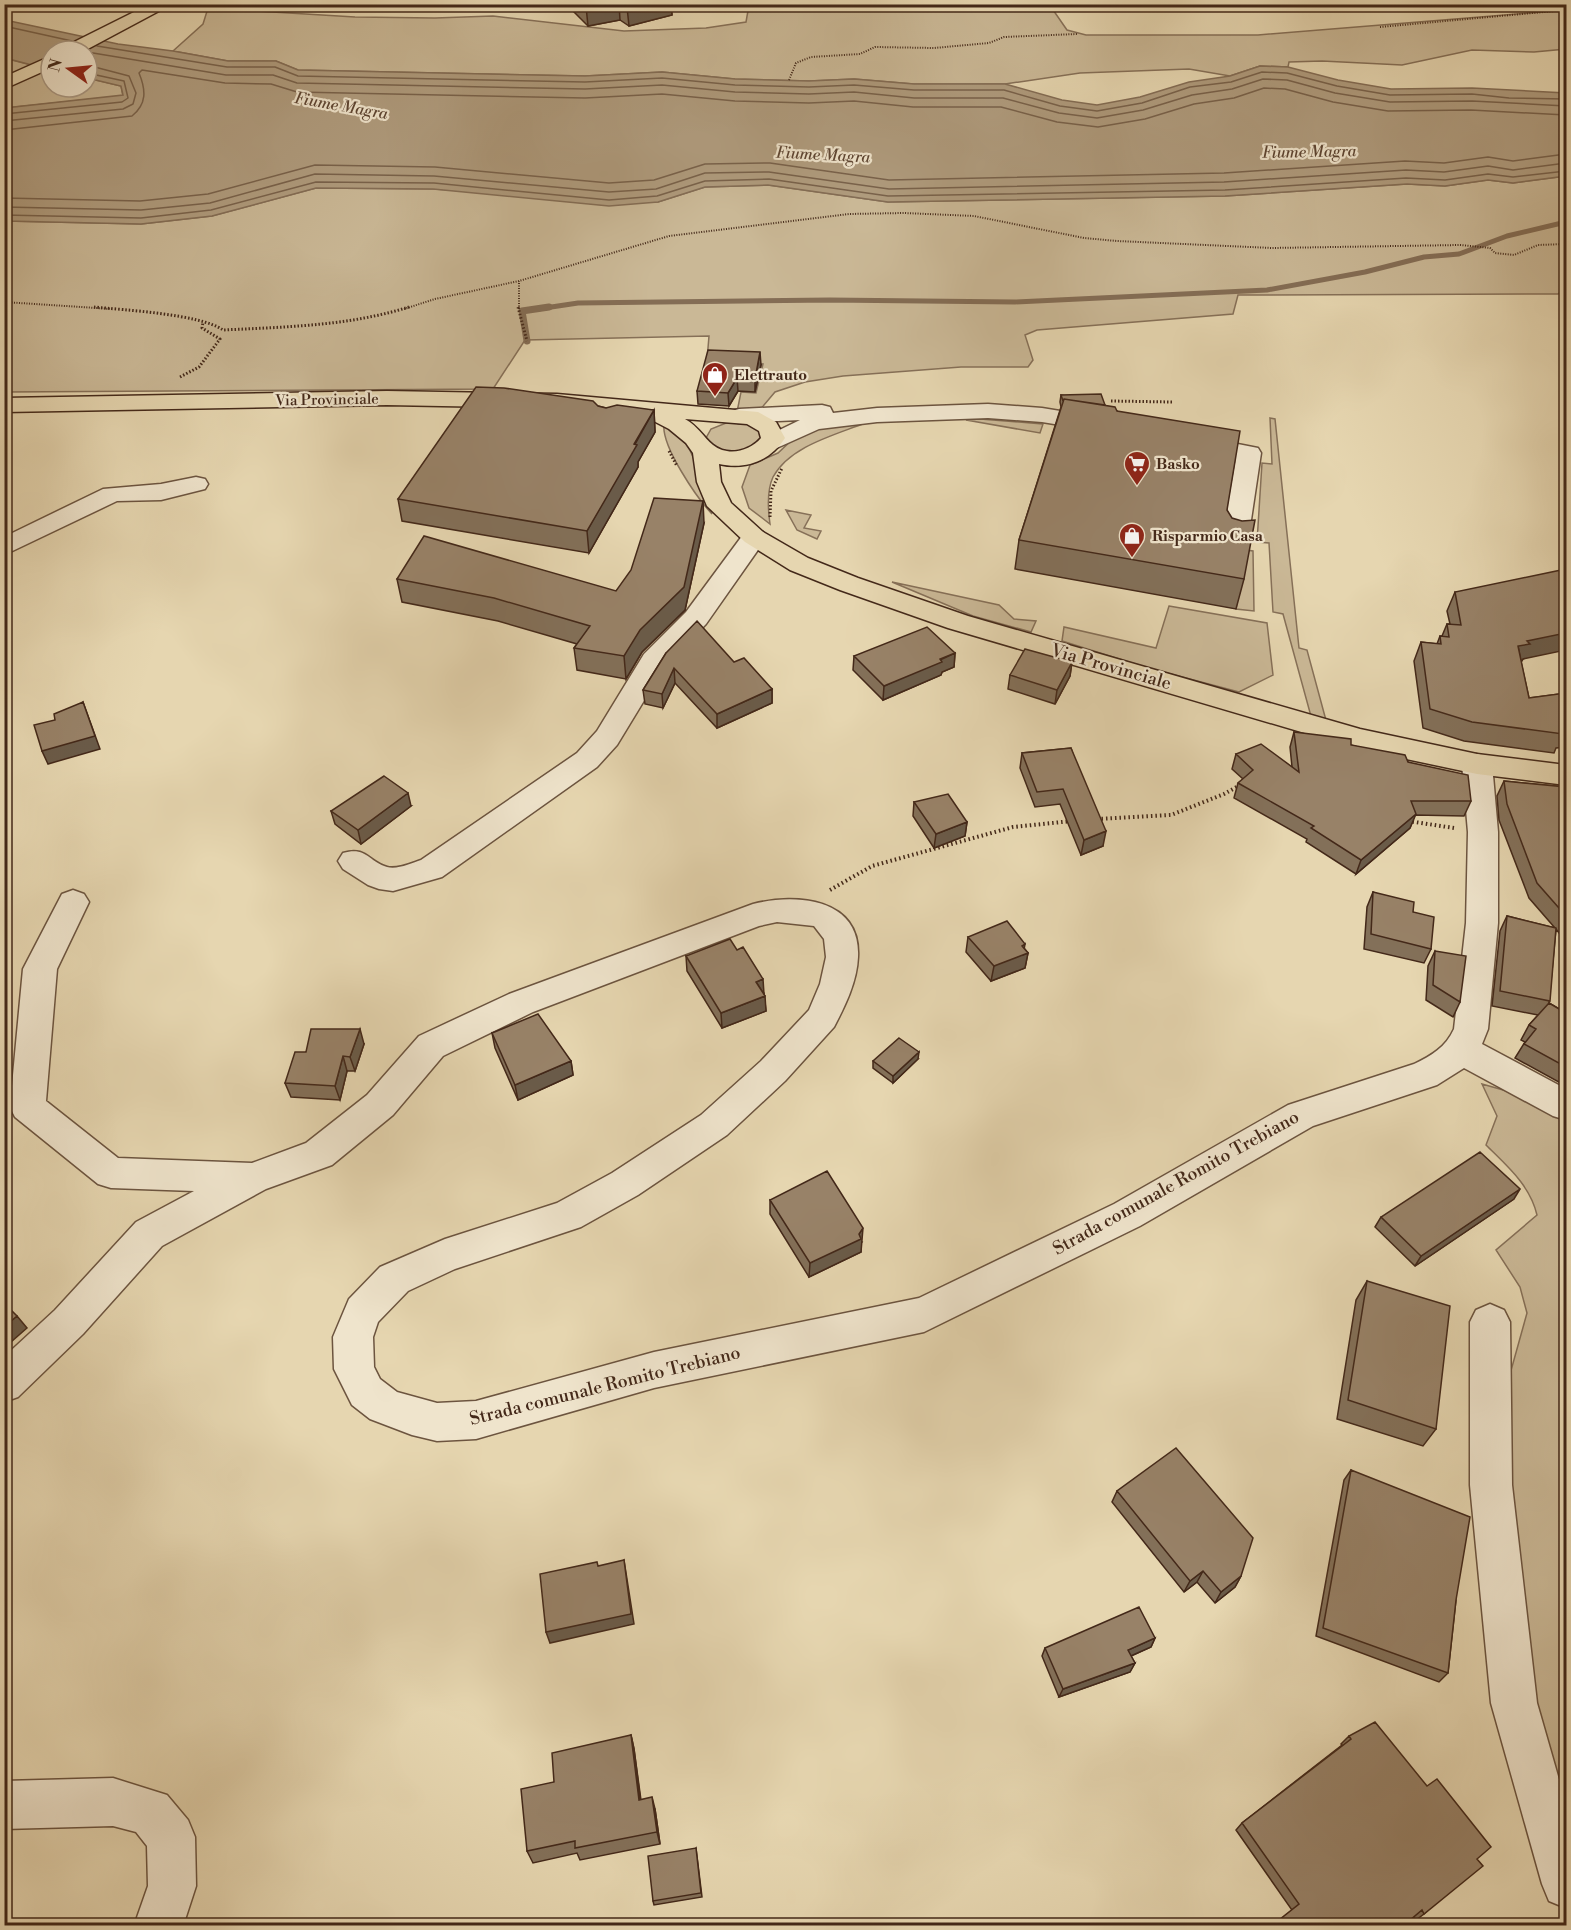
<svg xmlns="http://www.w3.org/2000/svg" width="1571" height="1930" font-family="'Libre Bodoni',serif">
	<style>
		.green { fill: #cab896; stroke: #867058; stroke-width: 1.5 }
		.water { fill: #af9b7d; stroke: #846d55; stroke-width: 1.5 }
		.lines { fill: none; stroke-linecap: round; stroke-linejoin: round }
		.shore { stroke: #79624b; stroke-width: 1.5 }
		.stream-far1 { stroke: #846d55; stroke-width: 5 }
		.stream { stroke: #846d55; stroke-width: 7 }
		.minor-casing { stroke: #6c543f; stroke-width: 3 }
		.major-casing { stroke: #432819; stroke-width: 3 }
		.path-far2 { stroke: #432819; stroke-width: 2; stroke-dasharray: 1 1.5; stroke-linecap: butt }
		.path-far1 { stroke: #432819; stroke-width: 3; stroke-dasharray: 1.5 2; stroke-linecap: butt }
		.path { stroke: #432819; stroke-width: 4; stroke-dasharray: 1.5 3; stroke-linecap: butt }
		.minor { fill: #efe4cc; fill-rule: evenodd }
		.major { fill: #e6d6b0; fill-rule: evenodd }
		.wall { fill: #837059; stroke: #432819; stroke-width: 1.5 }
		.shaded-wall { fill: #6a5b49; stroke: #432819; stroke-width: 1.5 }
		.building { fill: #988268; stroke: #432819; stroke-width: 1.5 }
		.labels { text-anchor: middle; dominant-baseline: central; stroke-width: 4.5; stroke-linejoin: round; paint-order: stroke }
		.far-poi-label { font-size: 15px; font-weight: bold; fill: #432819; stroke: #efe4cc; text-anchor: start }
		.far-street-label { font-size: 15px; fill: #432819; stroke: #efe4cc }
		.far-water-label { font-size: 16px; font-style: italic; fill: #5e4532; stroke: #efe4cc }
		.street-label { font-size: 18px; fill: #432819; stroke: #efe4cc }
	</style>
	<rect width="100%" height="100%" fill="#e6d6b0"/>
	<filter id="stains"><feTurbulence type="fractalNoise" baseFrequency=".00333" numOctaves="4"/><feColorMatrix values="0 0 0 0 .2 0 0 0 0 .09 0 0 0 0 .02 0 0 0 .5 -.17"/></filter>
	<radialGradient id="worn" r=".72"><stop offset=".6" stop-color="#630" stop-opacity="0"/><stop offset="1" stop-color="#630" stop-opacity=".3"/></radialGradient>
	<!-- green -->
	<path class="green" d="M217,4L250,5L256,11L355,17L435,18L493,16L624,31L706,28L746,22L749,5L1049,4L1067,30L1086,35H1258L1566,10V49L1534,52L1472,50L1402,65L1322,61L1289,62L1288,67L1260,66L1230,76L1189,69L1080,73L1005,84H914L854,79L809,81L735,79L662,72L585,76L298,70L276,61H228L173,51L203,24L208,8Z
		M4,58L51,70V87H87V78L121,86L123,96L5,108Z
		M1566,176V289L1558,294L1238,295L1233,314L1037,330L1025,335L1033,360L1028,367H961L843,376L805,382L775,392L759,411L737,412L741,392L756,393L763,364L707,360L709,336L525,340L493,389L5,392V221L141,224L212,216L316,188L433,189L658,202L705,187L768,185L888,202L1225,196L1407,184L1445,186L1488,180L1513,183Z
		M1270,418L1275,419L1299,648L1307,650L1327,724L1312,720L1283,614L1273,612L1269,543L1257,542L1262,463L1272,464Z
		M980,419L1043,424L1040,433L966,420Z
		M731,421H740L760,429L764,438C744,457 731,456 708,443L706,438L711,429Z
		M865,423C835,435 790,446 773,477C767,490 768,510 770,524L749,508L742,487L750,465L778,453L796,436L824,426Z
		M664,424C701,446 696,479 712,514C697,498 661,446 664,424Z
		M786,510L811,515L804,528L821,531L817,539L797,530Z
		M1246,550L1253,551L1254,611L1236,609Z
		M892,582L999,605L1014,619L1036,621L1031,632L973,616Z
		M1169,606L1267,623L1273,675L1239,692L1148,668L1062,641L1064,627L1156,648Z
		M1482,1084L1521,1095L1566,1122V1833L1543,1737L1527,1647L1508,1481L1510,1374L1527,1313L1520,1287L1496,1250L1537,1215C1530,1185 1507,1166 1486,1145L1497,1116Z"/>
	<!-- water -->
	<path class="water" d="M5,20L118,44L173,51L228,61H276L298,70L585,76L662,72L735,79L809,81L854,79L914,84H1005L1062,100L1097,105L1140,97L1189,82L1230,76L1260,66L1288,67L1338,80L1391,89L1472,88L1566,93V176L1513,183L1488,180L1445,186L1407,184L1225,196L888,202L768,185L705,187L658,202L609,206L433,189L316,188L212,216L141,224L5,221V108L123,95L121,86L87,78V51H51V70L5,58Z"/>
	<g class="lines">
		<!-- shore -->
		<path class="shore" d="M4,26L72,41
			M97,46L227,67H275L298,76L585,82L662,78L735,85L809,87L854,85L914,90H1004L1060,106L1097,111L1142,103L1190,87L1231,82L1262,72L1287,73L1337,86L1390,95L1472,94L1509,98L1566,99
			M87,52L226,75H273L297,83L585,89L662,85L735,92L809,94L854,92L914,98H1003L1059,113L1097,118L1143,110L1192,95L1232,89L1263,79L1287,80L1335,93L1390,102L1472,101L1566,106
			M4,114L122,102L128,98L124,81L87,73
			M4,121L123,109L133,104L136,93L129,76L87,65
			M4,130L132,116C147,104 146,90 139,73L142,70L225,83L271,84L297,92L585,98L662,94L735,101L809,103L854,101L913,107H1001L1057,122L1098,127L1145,119L1194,104L1234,98L1264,88L1285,89L1333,102L1388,111L1471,110L1566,115
			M4,198L140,201L208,194L315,165L435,167L609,183L654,180L705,164L770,163L889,180L1224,173L1405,161L1444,163L1488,157L1513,161L1566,154
			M4,207L141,210L210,203L315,174L434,176L609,192L656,189L705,173L769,172L889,189L1224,182L1406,170L1444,172L1488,166L1513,170L1566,163
			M4,215L141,218L211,210L316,182L434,183L609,200L657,196L705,181L769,179L888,196L1225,190L1406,178L1445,180L1488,174L1513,177L1566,171"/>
		<!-- stream-far1 -->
		<path class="stream-far1" d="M538,309L578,303L830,300L1015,302L1267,290L1365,272L1424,257L1459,254L1507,236L1566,222"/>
		<!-- stream -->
		<path class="stream" d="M527,341L522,311L549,307"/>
		<defs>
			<path id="minor" d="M988,404L1042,408L1103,418L1111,420L1115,425L1111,430L1103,432L1042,422L988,418L877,422L819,429L770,451L761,449L758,444L761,439L800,420L739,423L731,421L727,416L731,411L739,409L822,405L830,407L833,413L877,408Z
				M1192,435L1258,448L1261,453L1248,540L1244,545L1235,548L1226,545L1222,540L1236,458L1183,447L1180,442L1183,437Z
				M196,477L205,479L208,484L205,489L161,500L117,501L4,555V537L103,489L161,484Z
				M754,529L763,532L767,537L706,624L665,666L617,745L597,767L442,877L393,891L379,889L368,885L343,869L338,861L343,853C366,846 368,861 387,867C397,870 412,863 421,860L577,753L597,731L644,654L686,612L745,532Z
				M1477,754L1487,757L1492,764L1498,832V923L1488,1029L1482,1044L1566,1089V1120L1553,1116L1464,1068L1437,1085L1313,1126L1140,1226L924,1332L654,1388L476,1439L437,1441L412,1435L370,1419L352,1405L334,1369L333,1337L349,1299L380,1267L445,1239L557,1203L612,1173L701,1115L761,1061L809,1010L820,984L826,957L824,939L814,926L777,922L759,926L533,1012L443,1056L393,1115L332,1165L266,1189L162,1246L83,1334L18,1397L4,1402V1357L55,1310L136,1222L194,1191L111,1188L98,1184L15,1117L10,1107L23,969L62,894L73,890L84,894L89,902L57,969L46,1101L118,1158L252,1163L306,1143L367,1095L419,1036L509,994L753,904C796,893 861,898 858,957C857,982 845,1006 834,1027L785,1081L727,1135L638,1195L581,1227L455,1269L408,1291L378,1322L373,1337L374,1367L380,1379L397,1392L437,1403L476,1401L654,1352L919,1298L1114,1204L1288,1105L1414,1064C1431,1056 1446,1047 1454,1029L1466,923L1468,832L1462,764L1467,757Z
				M1490,1304L1504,1310L1510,1322L1512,1485L1537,1703L1566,1804V1908L1549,1901L1542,1884L1491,1703L1470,1485V1322L1476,1310Z
				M113,1778L167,1795L188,1820L195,1837L196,1886L183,1926H134L148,1886L147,1846L136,1832L113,1826L4,1829V1781Z"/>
			<path id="major" d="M150,4H172L84,51H61L64,47Z
				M51,56V68L4,89V77Z
				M387,391L557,394L758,412L776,422L785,438C770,461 746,470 719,464L721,482L731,503L763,532L808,558L858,578L968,616L1360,729L1477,754L1566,765V785L1477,774L1359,749L948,628L840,590L790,570L745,542L707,506L697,482L693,453L686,443L669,429L642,415L557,408L387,405L4,412V398ZM685,419L747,424L759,431L761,438C750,451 728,457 713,445C703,437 699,427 685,419Z"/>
		</defs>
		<!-- minor casing -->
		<use href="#minor" class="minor-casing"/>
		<!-- major casing -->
		<use href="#major" class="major-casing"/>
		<!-- path-far2 -->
		<path class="path-far2" d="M1380,27L1566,10
			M789,80L796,63L811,57L860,54L875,47L934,48L989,43L1004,37L1077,34
			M4,302L112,309
			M404,309L435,299L519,281L669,236L849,214L904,213L974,216L1084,238L1117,241L1272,248L1460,245L1490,248L1495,253L1514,255L1538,245L1566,244
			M519,309V281"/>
		<!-- path-far1 -->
		<path class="path-far1" d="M94,307C124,310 200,314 223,330C285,327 349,326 409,307
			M518,307L527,341
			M180,377L199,367L220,339L202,328L203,322
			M1111,401L1172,402
			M669,451L677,466
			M770,517L771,491L782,468"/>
		<!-- path -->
		<path class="path" d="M1097,819L1171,815L1224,794L1242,784
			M1408,821L1454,828
			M830,890L872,866L1013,827L1072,821"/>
		<!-- minor -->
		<use href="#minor" class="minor"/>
		<!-- major -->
		<use href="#major" class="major"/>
	</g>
	<!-- wall -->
	<path class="wall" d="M566,4H671L672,15L629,26L620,20L588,26Z
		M761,365L755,392L738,391L729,406L698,404L697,391Z
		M1061,395L1105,405L1117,411L1227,510L1244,579L1236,609L1015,569L1019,540L1061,407L1060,402Z
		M598,406L606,408L654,410L655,432L638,462V467L589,553L402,521L398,499Z
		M704,523L685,610L642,652L626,679L577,670L574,648L577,644L498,621L402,602L397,579L616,591Z
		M1455,592L1523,659L1521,662L1529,698L1566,693V747L1556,748L1554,753L1464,741L1423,728L1414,661L1421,642L1437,644L1440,636H1442L1447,624H1450L1447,611Z
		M666,653L734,662L772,689V703L717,728L675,683L663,708L645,704L643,690Z
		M955,653L954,667L942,672L941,675L883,700L853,670L854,656Z
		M1072,662L1070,676L1055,704L1008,689L1010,675Z
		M1294,732L1351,745L1408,762L1471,801L1464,816L1415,815L1410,828L1356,874L1306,842L1307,839L1234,798L1238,783L1243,779L1232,769L1236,754L1292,767L1290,747Z
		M1071,748L1103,846L1081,855L1060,804L1035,807L1020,768L1022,753Z
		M1504,781L1566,787V942L1556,929L1549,1003L1566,1013V1086L1515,1058L1525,1042L1521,1040L1529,1025L1538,1015L1492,1006L1500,931L1507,916L1555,928L1529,898L1499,820L1497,796Z
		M914,802L967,822L965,836L934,848L913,816Z
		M411,806L361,844L335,824L331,811Z
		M1373,892L1413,912L1431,949L1424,963L1364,949L1367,907Z
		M968,937L1024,948L1028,953L1025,968L991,981L966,952Z
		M1435,951L1460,1002L1453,1017L1426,1000L1428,966Z
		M686,956L764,993L766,1011L722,1028L687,971Z
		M492,1033L571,1061L573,1075L518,1100L495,1048Z
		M364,1044L355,1071H347L340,1100L291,1097L285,1083L306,1052Z
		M918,1059L893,1083L873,1068V1061Z
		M1514,1199L1415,1266L1375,1227L1381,1217Z
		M770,1200L862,1242L861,1243V1252L809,1277L770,1214Z
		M1367,1281L1436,1429L1423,1446L1337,1419L1356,1300Z
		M1351,1470L1456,1600L1448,1673L1439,1682L1316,1636L1344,1480Z
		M1117,1491L1241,1576L1235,1587L1215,1603L1197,1582L1184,1592L1112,1502Z
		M1155,1638L1151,1647L1131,1656L1135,1663L1130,1672L1059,1697L1042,1656L1045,1648Z
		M631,1735L634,1749L641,1800L655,1809L660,1844L580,1860L577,1853L533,1863L527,1851L554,1782Z
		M1349,1736L1477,1859L1424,1914L1416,1920L1413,1917L1403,1926H1273L1292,1910L1236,1830L1242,1823L1342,1745L1341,1744Z
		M696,1848L702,1897L654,1905L653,1901Z"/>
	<!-- shaded-wall -->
	<path class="shaded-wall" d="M597,4H619L620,20L588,26L586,6Z
		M637,4H671L672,15L629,26L627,7Z
		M760,352L761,365L755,392V379Z
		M737,378L738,391L729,406L728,393Z
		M654,410L655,432L638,462V467L589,553L587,531Z
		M703,501L704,523L685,610L642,652L626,679L624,656Z
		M1564,619H1566V650L1523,659L1521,662L1518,646Z
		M955,653L954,667L942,672L941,675L883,700L884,686Z
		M1072,662L1070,676L1055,704L1057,690Z
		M674,668L675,683L663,708L662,694Z
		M772,689V703L717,728V714Z
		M83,702L100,749L48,764L42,751Z
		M408,793L411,806L361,844L358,830Z
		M1416,814L1410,828L1356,874L1361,860Z
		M967,822L965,836L934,848L936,834Z
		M1106,831L1103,846L1081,855L1084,840Z
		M1025,944L1023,955L1028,953L1025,968L991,981L994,966Z
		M763,979L764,994L756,982Z
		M765,996L766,1011L722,1028L721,1013Z
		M360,1029L364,1044L355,1071L350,1057Z
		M919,1052L918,1059L893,1083V1076Z
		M343,1056L347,1071L340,1100L335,1086Z
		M571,1061L573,1075L518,1100L515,1085Z
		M1520,1189L1514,1199L1415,1266L1421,1256Z
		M863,1228L861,1252L809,1277L810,1263L859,1234Z
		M17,1316L27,1328L4,1348V1327Z
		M624,1560L634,1624L550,1643L546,1632Z
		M1203,1571L1197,1582L1184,1592L1190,1581Z
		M1241,1576L1235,1587L1215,1603L1221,1592Z
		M1155,1638L1151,1647L1124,1659L1128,1650Z
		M1135,1663L1130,1672L1059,1697L1063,1689Z
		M631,1735L634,1749L642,1812L639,1800Z
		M652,1797L655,1809L660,1844L657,1832Z"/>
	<!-- building -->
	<path class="building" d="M584,4H597L586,6Z
		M624,4H637L627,7Z
		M708,350L760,352L755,379L737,378L728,393L697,391Z
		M476,387L504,388L593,401L598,406L606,408L617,405L654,410L634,444L637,445L587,531L398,499Z
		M1101,394L1105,405L1064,399L1063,401L1061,395Z
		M1064,399L1115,407L1117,411L1240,431L1227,510L1232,518L1242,521L1255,520L1244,579L1019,540Z
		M654,498L703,501L684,587L640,630L624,656L574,648L590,626L494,598L397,579L424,536L616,591L631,570Z
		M1566,569V619H1564L1566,622V633L1527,641L1530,644L1518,646L1529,698L1566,693V729H1563V734L1472,722L1430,709L1421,642L1441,644L1440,636L1449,637L1447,624L1461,625L1455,592Z
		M697,621L734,662L744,658L772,689L717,714L674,668L662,694L643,690L666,653Z
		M927,627L955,653L940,659L942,662L884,686L854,656Z
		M1025,649L1072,662L1057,690L1010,675Z
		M83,702L95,736L42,751L34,725L55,720L54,714Z
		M1294,732L1351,739V745L1405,755L1408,762L1468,775L1471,801H1411L1416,814L1361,860L1311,828L1314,826L1238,783L1253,770L1236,754L1261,744L1299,772Z
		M1071,748L1106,831L1084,840L1063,789L1037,792L1022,753Z
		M384,776L408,793L358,830L331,811Z
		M1504,781L1566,787V916L1537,883L1507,804Z
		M948,794L967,822L936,834L914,802Z
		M1373,892L1414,902L1413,912L1434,917L1431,949L1371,934Z
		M1507,916L1556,928L1550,1001L1500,991Z
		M1007,921L1025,944L1022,946L1028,953L994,966L968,937Z
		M730,939L737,950L743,947L763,979L756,982L765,996L721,1013L686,956Z
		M1435,951L1466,956L1460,1002L1433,985Z
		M1549,1003L1566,1013V1067L1524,1044L1536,1029L1529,1025Z
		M538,1014L571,1061L515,1085L492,1033Z
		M311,1029H360L350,1057L343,1056L335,1086L285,1083L295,1052H306Z
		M899,1038L919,1052L893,1076L873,1061Z
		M1480,1152L1520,1189L1421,1256L1381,1217Z
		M827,1171L863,1228L859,1234L861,1239L810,1263L770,1200Z
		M1367,1281L1450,1306L1436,1429L1348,1400Z
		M4,1303L17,1316L4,1327Z
		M1176,1448L1253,1538L1241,1576L1221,1592L1203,1571L1190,1581L1117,1491Z
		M1351,1470L1470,1517L1456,1600L1448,1673L1323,1628Z
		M624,1560L631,1614L546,1632L540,1574L597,1562L598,1566Z
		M1139,1607L1155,1638L1128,1650L1135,1663L1063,1689L1045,1648Z
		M1375,1722L1427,1786L1437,1779L1491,1847L1477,1859L1483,1866L1424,1914L1422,1910L1403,1926H1283L1279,1920L1299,1904L1242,1823L1351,1739L1349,1736Z
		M631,1735L639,1800L652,1797L657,1832L575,1848V1841L527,1851L521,1789L554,1782L552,1753Z
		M696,1848L701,1893L653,1901L648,1856Z"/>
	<!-- icons -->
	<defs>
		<symbol id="shop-pin" viewBox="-11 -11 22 30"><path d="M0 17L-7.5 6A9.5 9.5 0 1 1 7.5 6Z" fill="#8f2418" stroke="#efe4cc"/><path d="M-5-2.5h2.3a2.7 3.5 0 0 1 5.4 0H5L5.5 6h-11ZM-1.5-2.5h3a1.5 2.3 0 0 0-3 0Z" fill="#fff"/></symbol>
		<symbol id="supermarket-pin" viewBox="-11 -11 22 30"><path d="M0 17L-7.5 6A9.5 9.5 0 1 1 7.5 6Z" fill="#8f2418" stroke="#efe4cc"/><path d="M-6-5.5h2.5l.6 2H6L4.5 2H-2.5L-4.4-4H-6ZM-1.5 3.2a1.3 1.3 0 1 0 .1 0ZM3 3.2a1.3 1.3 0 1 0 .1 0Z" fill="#fff"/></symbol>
	</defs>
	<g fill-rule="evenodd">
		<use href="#shop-pin" x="700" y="360" width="30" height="40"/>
		<use href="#supermarket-pin" x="1122" y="449" width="30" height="40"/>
		<use href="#shop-pin" x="1117" y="521" width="30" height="40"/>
	</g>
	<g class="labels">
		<!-- far-poi labels -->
		<g class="far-poi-label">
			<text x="734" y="375">Elettrauto</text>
			<text x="1156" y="464">Basko</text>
			<text x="1152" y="536">Risparmio Casa</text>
		</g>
		<!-- far-street labels -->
		<g class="far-street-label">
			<text transform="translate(327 400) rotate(-1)">Via Provinciale</text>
		</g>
		<!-- far-water labels -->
		<g class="far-water-label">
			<text transform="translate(341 106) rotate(10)">Fiume Magra</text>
			<text transform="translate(1309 152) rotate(-1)">Fiume Magra</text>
			<text transform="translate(823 155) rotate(3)">Fiume Magra</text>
		</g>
		<!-- street labels -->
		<g class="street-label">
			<text transform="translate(1111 667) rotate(16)">Via Provinciale</text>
			<text transform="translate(1176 1183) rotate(-29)">Strada comunale Romito Trebiano</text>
			<text transform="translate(605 1386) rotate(-14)">Strada comunale Romito Trebiano</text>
		</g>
	</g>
	<!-- margin -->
	<rect width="1571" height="1930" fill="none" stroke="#e6d6b0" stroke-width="24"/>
	<rect x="6" y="6" width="1559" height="1918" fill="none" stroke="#432819" stroke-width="3"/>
	<rect x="12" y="12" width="1547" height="1906" fill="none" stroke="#432819" stroke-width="1.5"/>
	<!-- north arrow -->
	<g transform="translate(69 69) rotate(285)"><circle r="28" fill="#efe4cc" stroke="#aa9984" stroke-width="1.5"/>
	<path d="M0-4.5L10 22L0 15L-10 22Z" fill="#8f2418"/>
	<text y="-9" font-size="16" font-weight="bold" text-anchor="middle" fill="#432819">N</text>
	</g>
	<rect width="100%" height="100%" filter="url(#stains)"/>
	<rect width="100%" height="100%" fill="url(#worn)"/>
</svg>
